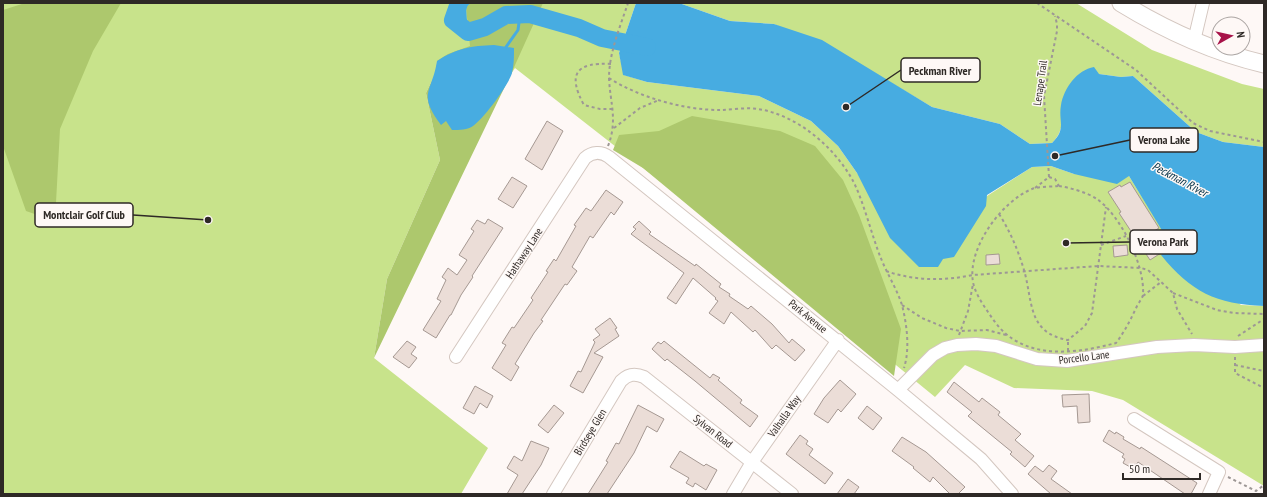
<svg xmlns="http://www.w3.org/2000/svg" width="1267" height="497" font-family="'PT Sans Narrow',sans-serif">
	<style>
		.green { fill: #c8e38b }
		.forest { fill: #adc86d }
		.water { fill: #47ace1 }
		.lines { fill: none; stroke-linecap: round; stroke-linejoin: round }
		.stream { stroke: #47ace1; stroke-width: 3 }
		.river { stroke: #47ace1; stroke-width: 18 }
		.building { fill: #ebddd7; stroke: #a59892 }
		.street-casing { stroke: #d4c7c0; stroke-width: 14 }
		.secondary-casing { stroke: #d4c7c0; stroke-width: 19 }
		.path { stroke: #9d9795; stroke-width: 2; stroke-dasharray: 3 3; stroke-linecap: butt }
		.street { stroke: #fff; stroke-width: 12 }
		.secondary { stroke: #fff; stroke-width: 17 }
		.labels { text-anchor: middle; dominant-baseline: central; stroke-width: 3; stroke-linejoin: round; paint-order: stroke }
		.street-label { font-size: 11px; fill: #2e2926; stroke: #fef8f6 }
		.water-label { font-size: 12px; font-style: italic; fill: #033146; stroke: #fef8f6 }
		.leader { fill: none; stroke: #2e2926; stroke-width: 1.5 }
		.callout-dot { fill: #2e2926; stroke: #fef8f6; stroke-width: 1.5 }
		.callout { fill: #fef8f6; stroke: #2e2926; stroke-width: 1.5 }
		.callout-label { font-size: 12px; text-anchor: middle; font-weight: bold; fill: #2e2926 }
	</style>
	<rect width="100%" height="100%" fill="#fef8f6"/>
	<!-- green -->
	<path class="green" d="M3,3H636L619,53L624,75L647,82L759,96L811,121L838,146L857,173L943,259L987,196L1032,167L1051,166L1074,174L1129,176L1173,247L1241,305L1264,306V486L1123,400L1092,391L1014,388L965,365L935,397L803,289L643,168L515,68L511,74L437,61L435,74L426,93L440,160L387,279L374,358L488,448L461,494H3Z
		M679,3H1076L1152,50L1242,84L1264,89V147L1223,142L1196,132L1133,76L1121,77L1099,74L1061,105C1062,121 1064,131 1052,143L1030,144L1000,124L932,107L878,75L774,24L730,21Z"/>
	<!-- forest -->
	<path class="forest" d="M25,3H121L93,51L60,129L55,221L26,211L3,146V10Z
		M471,3H543L511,74L374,358L387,279L440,160L426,93L435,74L437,61L448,54L470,46L466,7Z
		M692,116L780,131L815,146L843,180L859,215L901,329L894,376L643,168L613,150L619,135L659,131Z"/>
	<!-- water -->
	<path class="water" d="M452,3H471L466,7L468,35C452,36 441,15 452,3Z
		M636,3H679L730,21L774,24L822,40L932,107L1000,124L1030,144L1052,143C1067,128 1058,122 1061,105C1064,88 1077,70 1094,67L1099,74L1121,77L1133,76L1196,132L1223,142L1264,147V306C1216,304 1191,292 1161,255L1172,247L1129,176L1117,184L1074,174L1051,166L1032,167L987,195L986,206L954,257L943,259L938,267H919L890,238L857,173L838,146L811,121L759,96L647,82L623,75L619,53Z
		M494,45L514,48C514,57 514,65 512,73C508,86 484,118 473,126C468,130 459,130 452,130L446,121L441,125C417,93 432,93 437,61C457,48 471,46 494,45Z"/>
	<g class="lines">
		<!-- stream -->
		<path class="stream" d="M506,47L518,30L520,15"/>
		<!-- river -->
		<path class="river" d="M459,3L453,20L468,32L485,27L506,15L530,14L579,28L602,38L647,47"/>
	</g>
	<!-- building -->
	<path class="building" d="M547,121L563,131L542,170L525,159Z
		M512,177L527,186L513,208L498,199Z
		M1130,182L1159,228L1149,234L1161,253L1150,260L1119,213L1121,212L1108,192L1120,185L1121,187Z
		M606,190L623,202L614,215L611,212L593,238L590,236L572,267L577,271L567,285L565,284L541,320L543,321L534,333L515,364L519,367L511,381L492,368L506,345L502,343L512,327L514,328L533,300L531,298L548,272L546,271L554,259L556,261L576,226L574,225L586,208L591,211Z
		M488,219L503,228L472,276L473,277L461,295L451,315H450L436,338L423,330L441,301L437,299L446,280L442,277L448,268L457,275L467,260L459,255L474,231L471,229L477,220L485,224Z
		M639,221L651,232L649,234L695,266L696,264L721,284L719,287L730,294L729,296L748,309L751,306L772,324L789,343L792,339L805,350L795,361L776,345L772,349L755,330L753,332L731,312L724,324L709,313L718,301L715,299L716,298L693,278L676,304L667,298L684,273L631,234L636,229L633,227Z
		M1127,245L1128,255L1114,257L1113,246Z
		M999,254L1000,264L986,265V255Z
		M610,318L617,328L615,329L619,336L594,353L603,357L583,393L570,386L578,371L581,372L595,342L593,340L600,335L595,329Z
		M407,341L416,347L411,354L417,358L409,368L393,357Z
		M664,341L710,378L713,374L720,378L718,380L742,400L740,403L758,416L750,427L695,381L667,359L665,361L652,349L658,342L661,344Z
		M840,380L856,394L841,412L838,409L828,423L814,414L824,398Z
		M954,382L979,402L982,398L1000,412L998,415L1021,434L1015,440L1034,456L1025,467L1010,454L1012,452L968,416L972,412L947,392Z
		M475,386L493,396L487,408L480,403L474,414L463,408Z
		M1089,394L1090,422L1078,423L1077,406L1063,407L1062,395Z
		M554,405L564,413L548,433L538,425Z
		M638,405L664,419L657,432L647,426L634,453L607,494H588L608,462L606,461L616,443L619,444Z
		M867,406L882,418L873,430L858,418Z
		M1109,430L1115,434L1116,432L1124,437L1123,439L1140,449L1141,447L1197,483L1191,494H1185L1138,462L1136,465L1134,464L1132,468L1123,463L1125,459L1122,457L1124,454L1103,441Z
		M800,435L808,441L806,444L813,449L809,455L833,473L825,484L786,454Z
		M902,437L926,452L965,487L958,494H950L933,477L930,482L913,468L914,467L892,451Z
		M531,441L549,448L541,465L522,494H507L518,475L507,468L514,456L522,461Z
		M680,451L704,466L706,464L717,470L706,490L695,483L693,487L686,483L689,478L670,467Z
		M1049,465L1057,471L1051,479L1072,494H1051L1028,474L1035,466L1043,472Z
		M848,479L859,487L854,494H837Z"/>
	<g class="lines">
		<defs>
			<path id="street" d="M1194,41L1203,3
				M456,357L585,158C592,152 601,151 609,157L898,390L981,459L1012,494
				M898,390L933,355L945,348L957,345L976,344L996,346L1037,359L1067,361L1157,347L1194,345L1235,347L1264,345
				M1134,419L1219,472L1209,494
				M553,494L621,381C628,374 635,373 644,377L792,494
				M733,494L752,462L838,340"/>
			<path id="secondary" d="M1121,3C1165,30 1213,52 1264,64"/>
		</defs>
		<!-- street casing -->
		<use href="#street" class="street-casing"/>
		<!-- secondary casing -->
		<use href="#secondary" class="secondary-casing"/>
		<!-- path -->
		<path class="path" d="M1037,3L1136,70L1193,123L1210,131L1264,142
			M611,64C576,62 567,74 584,105L600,109H613
			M609,78C638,97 684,110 719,110C731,110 745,107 758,109C797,115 833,146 852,179C863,199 871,233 880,256C886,272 897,289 902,305C907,325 910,349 904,368
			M614,128L640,108L659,100
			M608,146C618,120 610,103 609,78C609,53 620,27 628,3
			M1049,177L1044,96L1057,31V24L1055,16
			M1049,177L1055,179L1059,186
			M1059,186C1071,188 1086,192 1097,199C1121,216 1145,265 1143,295C1142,299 1139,302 1137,306C1131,319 1125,331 1116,343C1085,351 1048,358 1018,342C1004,335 996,324 988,312C982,303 975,293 973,282C967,248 1002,201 1032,189C1040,186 1051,187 1059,186Z
			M1035,188L1049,177
			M999,214C1010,231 1018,250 1024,270C1033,301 1027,333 1068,340L1085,326L1092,313L1106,207
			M1101,245L1126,236
			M886,271C915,281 943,281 973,275L1098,266L1141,268L1148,270L1173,293L1177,309L1192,334
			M1173,293L1217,310L1234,313L1264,314
			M1143,296L1161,282
			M902,305L922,318L946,328L960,331L987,330L1006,335
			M959,335L968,311L973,284
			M1238,336L1264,319
			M1068,351V340
			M1235,357V373L1264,388
			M1235,365L1264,371
			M1228,477L1256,491L1264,485"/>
		<!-- street -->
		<use href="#street" class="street"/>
		<!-- secondary -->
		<use href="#secondary" class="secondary"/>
	</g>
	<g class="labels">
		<!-- street labels -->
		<g class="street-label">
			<text transform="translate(1040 83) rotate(-82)">Lenape Trail</text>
			<text transform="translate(524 253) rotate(-57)">Hathaway Lane</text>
			<text transform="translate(808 316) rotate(39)">Park Avenue</text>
			<text transform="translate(1084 357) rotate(-7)">Porcello Lane</text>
			<text transform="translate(784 416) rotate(-55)">Valhalla Way</text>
			<text transform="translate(713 431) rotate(38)">Sylvan Road</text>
			<text transform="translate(590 432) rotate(-59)">Birdseye Glen</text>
		</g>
		<!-- water labels -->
		<g class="water-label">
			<text transform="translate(1180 179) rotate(28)">Peckman River</text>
		</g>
	</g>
	<!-- callouts -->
	<path class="leader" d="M846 107L901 70M1055 156L1130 140M208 220L133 215M1066 243L1130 242"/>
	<g class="callout-dot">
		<circle cx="846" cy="107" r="4"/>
		<circle cx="1055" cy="156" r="4"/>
		<circle cx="208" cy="220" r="4"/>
		<circle cx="1066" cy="243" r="4"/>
	</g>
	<g class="callout">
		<rect x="901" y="58" width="79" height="24" rx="4"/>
		<rect x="1130" y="128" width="68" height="24" rx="4"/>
		<rect x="35" y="203" width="98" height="24" rx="4"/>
		<rect x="1130" y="230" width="67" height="24" rx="4"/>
	</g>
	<g class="callout-label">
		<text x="940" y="75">Peckman River</text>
		<text x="1164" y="144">Verona Lake</text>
		<text x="84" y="219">Montclair Golf Club</text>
		<text x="1163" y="246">Verona Park</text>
	</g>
	<!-- border -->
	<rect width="1267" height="497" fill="none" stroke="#2e2926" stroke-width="8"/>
	<!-- north arrow -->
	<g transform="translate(1231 36) rotate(82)"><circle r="19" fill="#fef8f6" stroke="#aba5a3"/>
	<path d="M0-3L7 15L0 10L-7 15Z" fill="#a71249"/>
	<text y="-6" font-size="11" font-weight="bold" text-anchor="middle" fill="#2e2926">N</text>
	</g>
	<!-- scale -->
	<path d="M1123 473v6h77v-6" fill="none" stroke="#2e2926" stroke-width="2"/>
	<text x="1129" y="473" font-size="12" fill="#2e2926" stroke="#fef8f6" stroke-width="3" paint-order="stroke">50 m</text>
</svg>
